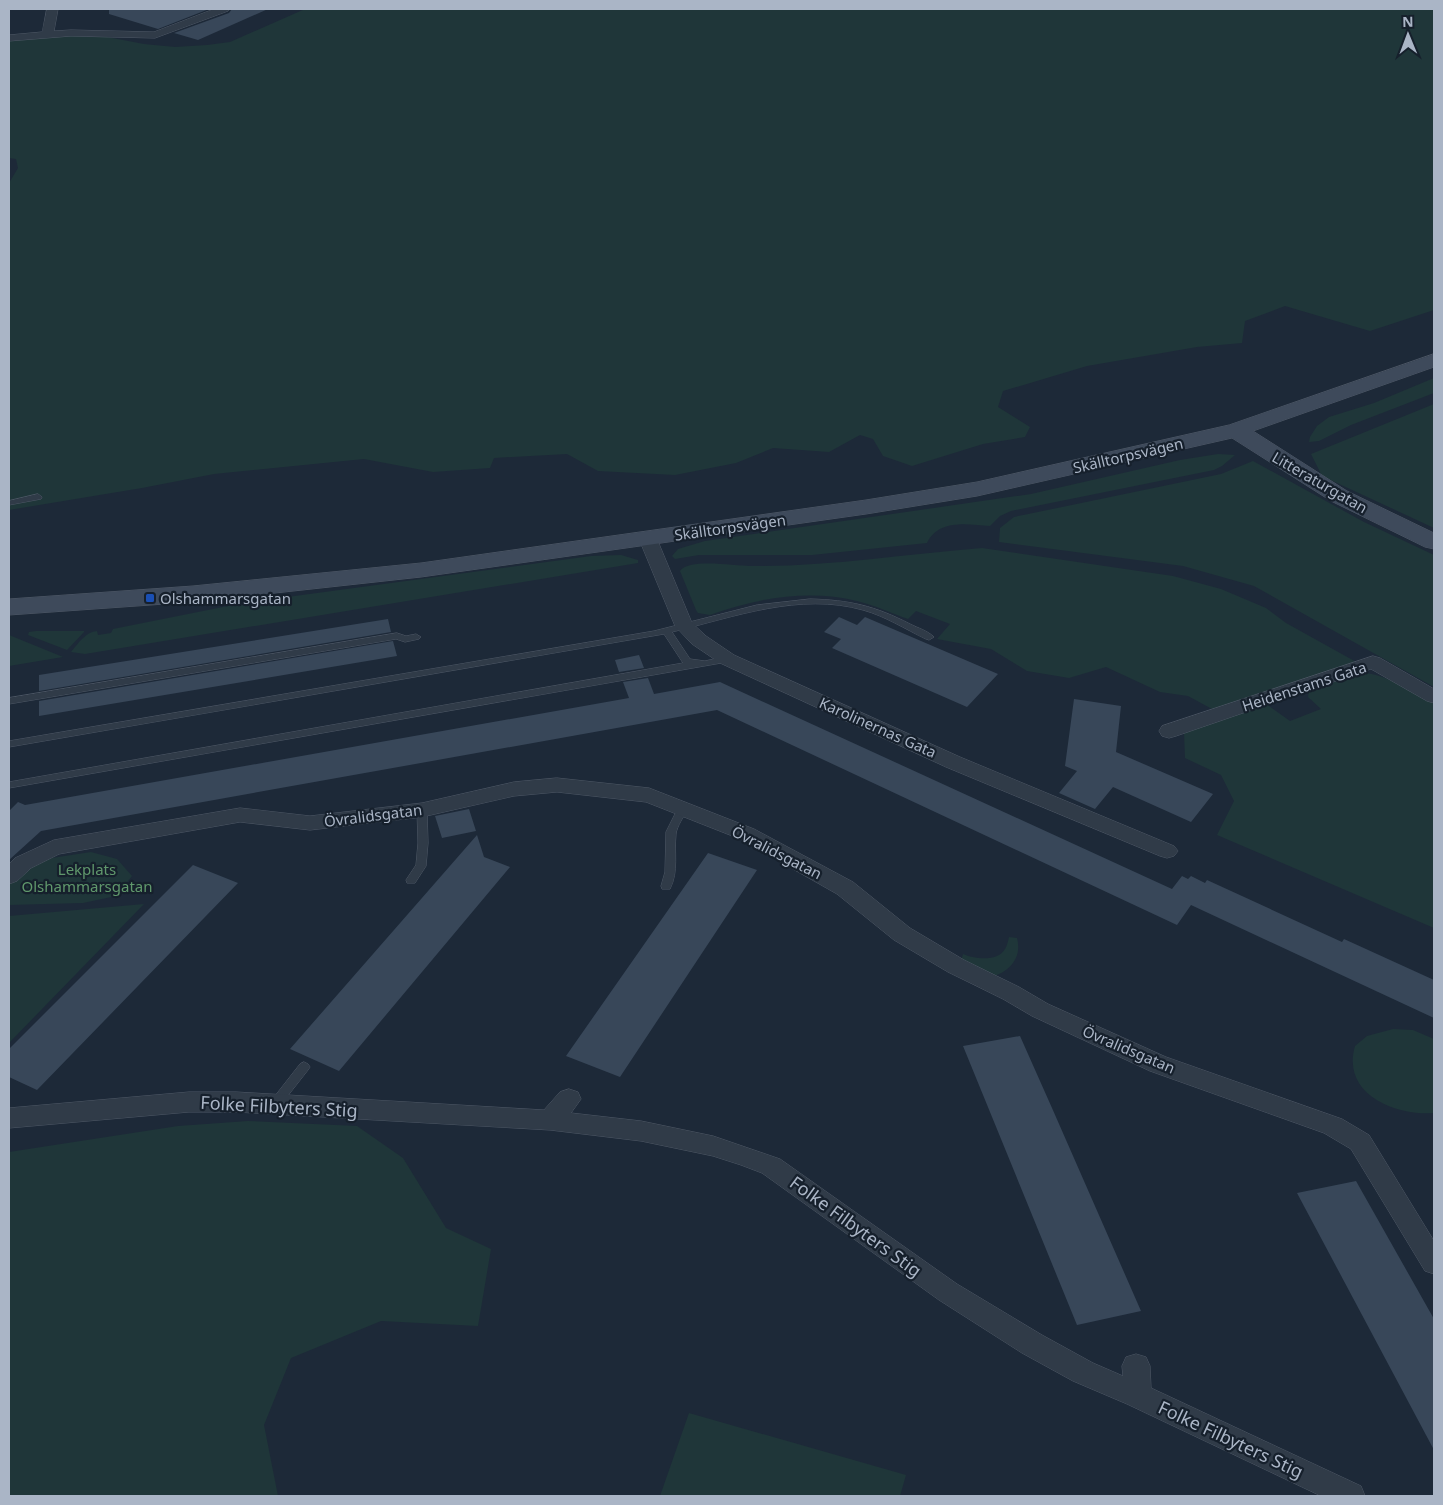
<svg xmlns="http://www.w3.org/2000/svg" width="1443" height="1505" font-family="'Noto Sans',sans-serif">
	<style>
		.green { fill: #1f3639 }
		.building { fill: #384759 }
		.lines { fill: none; stroke-linecap: round; stroke-linejoin: round }
		.lane-casing { stroke: #4e5866; stroke-width: 1 }
		.street-casing { stroke: #4e5866; stroke-width: 1 }
		.secondary-casing { stroke: #4e5866; stroke-width: 1 }
		.lane { fill: #303b48; fill-rule: evenodd }
		.street { fill: #303b48; fill-rule: evenodd }
		.secondary { fill: #3e4a5b; fill-rule: evenodd }
		.transit-dot { fill: #1a4fb4; stroke: #16202c; stroke-width: 2 }
		.labels { text-anchor: middle; dominant-baseline: central; stroke-width: 4.5; stroke-linejoin: round; paint-order: stroke }
		.street-label { font-size: 15px; fill: #aab5c6; stroke: #16202c }
		.poi-label { font-size: 15px; fill: #aab5c6; stroke: #16202c; text-anchor: start }
		.park-label { font-size: 15px; fill: #60986c; stroke: #16202c }
		.near-street-label { font-size: 18px; fill: #aab5c6; stroke: #16202c }
	</style>
	<rect width="100%" height="100%" fill="#1d2938"/>
	<!-- green -->
	<path class="green" d="M305,9H1434V310L1370,331L1285,306L1245,321L1242,343L1197,347L1087,366L1003,391L998,407L1030,427L1025,437L983,444L912,466L883,456L873,439L860,435L829,452L773,448L736,463L675,475L598,471L567,454L494,458L490,468L433,472L364,459L214,474L142,488L9,510V183L18,168L16,159L9,158V41L60,36H102L144,44L175,47L207,45L230,42Z
		M1434,378V393L1351,425L1319,441L1309,442L1310,437L1317,426L1329,417L1374,403Z
		M1434,404V528L1322,476L1311,454Z
		M1218,454L1235,455L1222,466L1214,470L1011,511L1000,516L990,526C967,524 938,519 927,543L812,555H699L675,559L672,556L678,549L705,541L1031,494L1180,460Z
		M1253,461L1364,522L1434,555V687L1254,586L1183,566L999,542L1000,528L1014,517L1221,474Z
		M982,548L1173,576L1221,589L1266,608L1286,623L1358,663L1212,709L1188,696L1160,692L1106,667L1069,678L1027,671L991,649L937,639L950,624L916,611L908,619C891,613 874,605 857,601C809,589 756,598 710,615L698,613L696,610L680,571C689,558 735,566 750,566C828,567 905,554 982,548Z
		M621,555L638,560V563L85,654L71,652C78,644 85,632 97,631L98,635L111,633L113,629L243,603L591,556Z
		M36,631H84V632L67,650L28,635L29,632Z
		M9,635L63,657L9,666Z
		M1360,672C1388,675 1410,690 1434,704V928L1217,835L1234,801L1221,775L1185,758L1184,731L1266,704L1290,721L1321,709L1308,697L1309,691Z
		M91,852L117,859L132,876L116,896L83,903L9,905V881L45,859Z
		M144,904L9,1043V916Z
		M1009,937L1017,938C1022,957 1011,970 994,976L961,961L963,954C974,959 998,962 1005,949C1007,946 1008,941 1009,937Z
		M1393,1029L1413,1030L1434,1039V1113C1395,1116 1341,1094 1355,1046L1367,1036Z
		M248,1121L357,1126L403,1158L446,1228L491,1249L478,1326L381,1321L291,1358L264,1425L278,1496H9V1152L178,1126Z
		M689,1413L906,1475L900,1496H660Z"/>
	<!-- building -->
	<path class="building" d="M109,9H209L158,29L109,14Z
		M232,9H268L198,40L174,33L229,13Z
		M839,617L857,625L865,617L998,674L967,707L832,648L841,639L824,632Z
		M388,619L391,632L39,691V675Z
		M393,641L397,656L39,716V701Z
		M639,655L644,668L619,672L615,660Z
		M648,678L654,694L720,682L1172,889L1182,876L1188,879L1191,876L1205,883L1207,880L1342,942L1344,939L1434,980V1018L1191,905L1177,925L717,710L41,831L9,860V811L18,802L25,805L629,698L623,682Z
		M1074,699L1121,706L1116,752L1213,794L1191,822L1113,787L1095,809L1059,793L1077,771L1065,766Z
		M469,809L476,831L442,838L435,816Z
		M477,835L484,857L510,867L339,1071L290,1049Z
		M708,853L757,870L620,1077L566,1056Z
		M193,865L238,883L37,1090L9,1077V1049Z
		M1020,1036L1052,1108L1141,1311L1077,1325L963,1046Z
		M1356,1181L1434,1319V1450L1297,1193Z"/>
	<g class="lines">
		<defs>
			<path id="lane" d="M38,494L42,497L41,499L9,505V501Z
				M810,599C850,600 875,606 910,624C918,628 928,631 934,637L929,640L926,639C905,629 885,616 863,610C800,592 734,617 672,632L690,659L705,661L727,656L730,657L732,659L730,661L727,662L9,788V782L683,663L664,634L9,747V741L654,631L757,605Z
				M397,633L406,636L416,634L421,637L419,639L405,642L396,639L9,704V698Z
				M683,805L688,809C684,816 677,826 676,834C674,853 679,871 670,889H662L661,886L665,872L666,832L679,806Z
				M422,806L427,810L428,843L426,866L415,883H407L406,880L416,865L418,843L417,810Z
				M304,1062L308,1064L310,1067L308,1070L279,1107L275,1109L271,1107L269,1104L271,1101L300,1064Z"/>
			<path id="street" d="M47,9H58L54,31L71,30L154,32L214,9H230L228,11L155,38L71,36L9,41V35L42,32Z
				M648,534L654,535L657,539L692,623L706,636L734,655L960,757L1174,846L1178,851L1174,856L1167,858L1160,856L946,767L720,663L692,644L675,626L639,539L642,535Z
				M1373,656L1380,658L1434,689V703L1427,701L1371,669L1176,736L1169,738L1162,736L1159,731L1162,726Z
				M557,778L649,788L754,829L853,882L910,928L964,960L1019,987L1048,1004L1166,1057L1342,1119L1369,1135L1434,1241V1274L1425,1271L1351,1149L1324,1133L1150,1071L1032,1016L1003,999L948,972L894,940L837,894L740,839L646,802L557,792L514,796L422,817L310,830L240,822L59,854L31,868L17,881L9,884V864L15,858L54,840L240,808L310,816L422,803L514,782Z
				M569,1089L578,1092L581,1099L571,1113L641,1121L713,1136L780,1159L957,1284L1042,1335L1093,1363L1123,1376L1122,1366L1126,1357L1136,1354L1146,1357L1150,1366L1151,1388L1361,1486L1365,1496H1321L1127,1404L1073,1381L1022,1353L939,1300L762,1173L741,1165L713,1156L641,1141L550,1130L236,1112H189L9,1128V1108L189,1092H236L544,1110L560,1092Z"/>
			<path id="secondary" d="M1434,354V367L1253,431L1347,491L1434,533V549L1425,547L1331,501L1232,438L977,496L866,514L421,577L193,602L9,615V599L193,586L421,563L866,500L977,482L1229,425Z"/>
		</defs>
		<!-- lane casing -->
		<use href="#lane" class="lane-casing"/>
		<!-- street casing -->
		<use href="#street" class="street-casing"/>
		<!-- secondary casing -->
		<use href="#secondary" class="secondary-casing"/>
		<!-- lane -->
		<use href="#lane" class="lane"/>
		<!-- street -->
		<use href="#street" class="street"/>
		<!-- secondary -->
		<use href="#secondary" class="secondary"/>
	</g>
	<!-- markers -->
	<rect class="transit-dot" x="145" y="593" width="10" height="10" rx="2.5"/>
	<g class="labels">
		<!-- street labels -->
		<g class="street-label">
			<text transform="translate(1128 455) rotate(-13)">Skälltorpsvägen</text>
			<text transform="translate(1320 482) rotate(30)">Litteraturgatan</text>
			<text transform="translate(730 527) rotate(-8)">Skälltorpsvägen</text>
			<text transform="translate(1304 686) rotate(-18)">Heidenstams Gata</text>
			<text transform="translate(878 727) rotate(24)">Karolinernas Gata</text>
			<text transform="translate(373 815) rotate(-7)">Övralidsgatan</text>
			<text transform="translate(777 852) rotate(27)">Övralidsgatan</text>
			<text transform="translate(1129 1049) rotate(23)">Övralidsgatan</text>
		</g>
		<!-- poi labels -->
		<g class="poi-label">
			<text x="160" y="598">Olshammarsgatan</text>
		</g>
		<!-- park labels -->
		<g class="park-label">
			<text x="87" y="869">Lekplats<tspan x="87" dy="17">Olshammarsgatan</tspan></text>
		</g>
		<!-- near-street labels -->
		<g class="near-street-label">
			<text transform="translate(279 1106) rotate(3)">Folke Filbyters Stig</text>
			<text transform="translate(856 1226) rotate(36)">Folke Filbyters Stig</text>
			<text transform="translate(1231 1439) rotate(25)">Folke Filbyters Stig</text>
		</g>
	</g>
	<!-- border -->
	<rect width="1443" height="1505" fill="none" stroke="#aab5c6" stroke-width="20"/>
	<!-- north arrow -->
	<g transform="translate(1408 35) rotate(359)" stroke="#16202c" stroke-width="4" paint-order="stroke">
	<path d="M0-4L9 19L0 12L-9 19Z" fill="#aab5c6"/>
	<text y="-8" font-size="14" font-weight="bold" text-anchor="middle" fill="#aab5c6">N</text>
	</g>
</svg>
